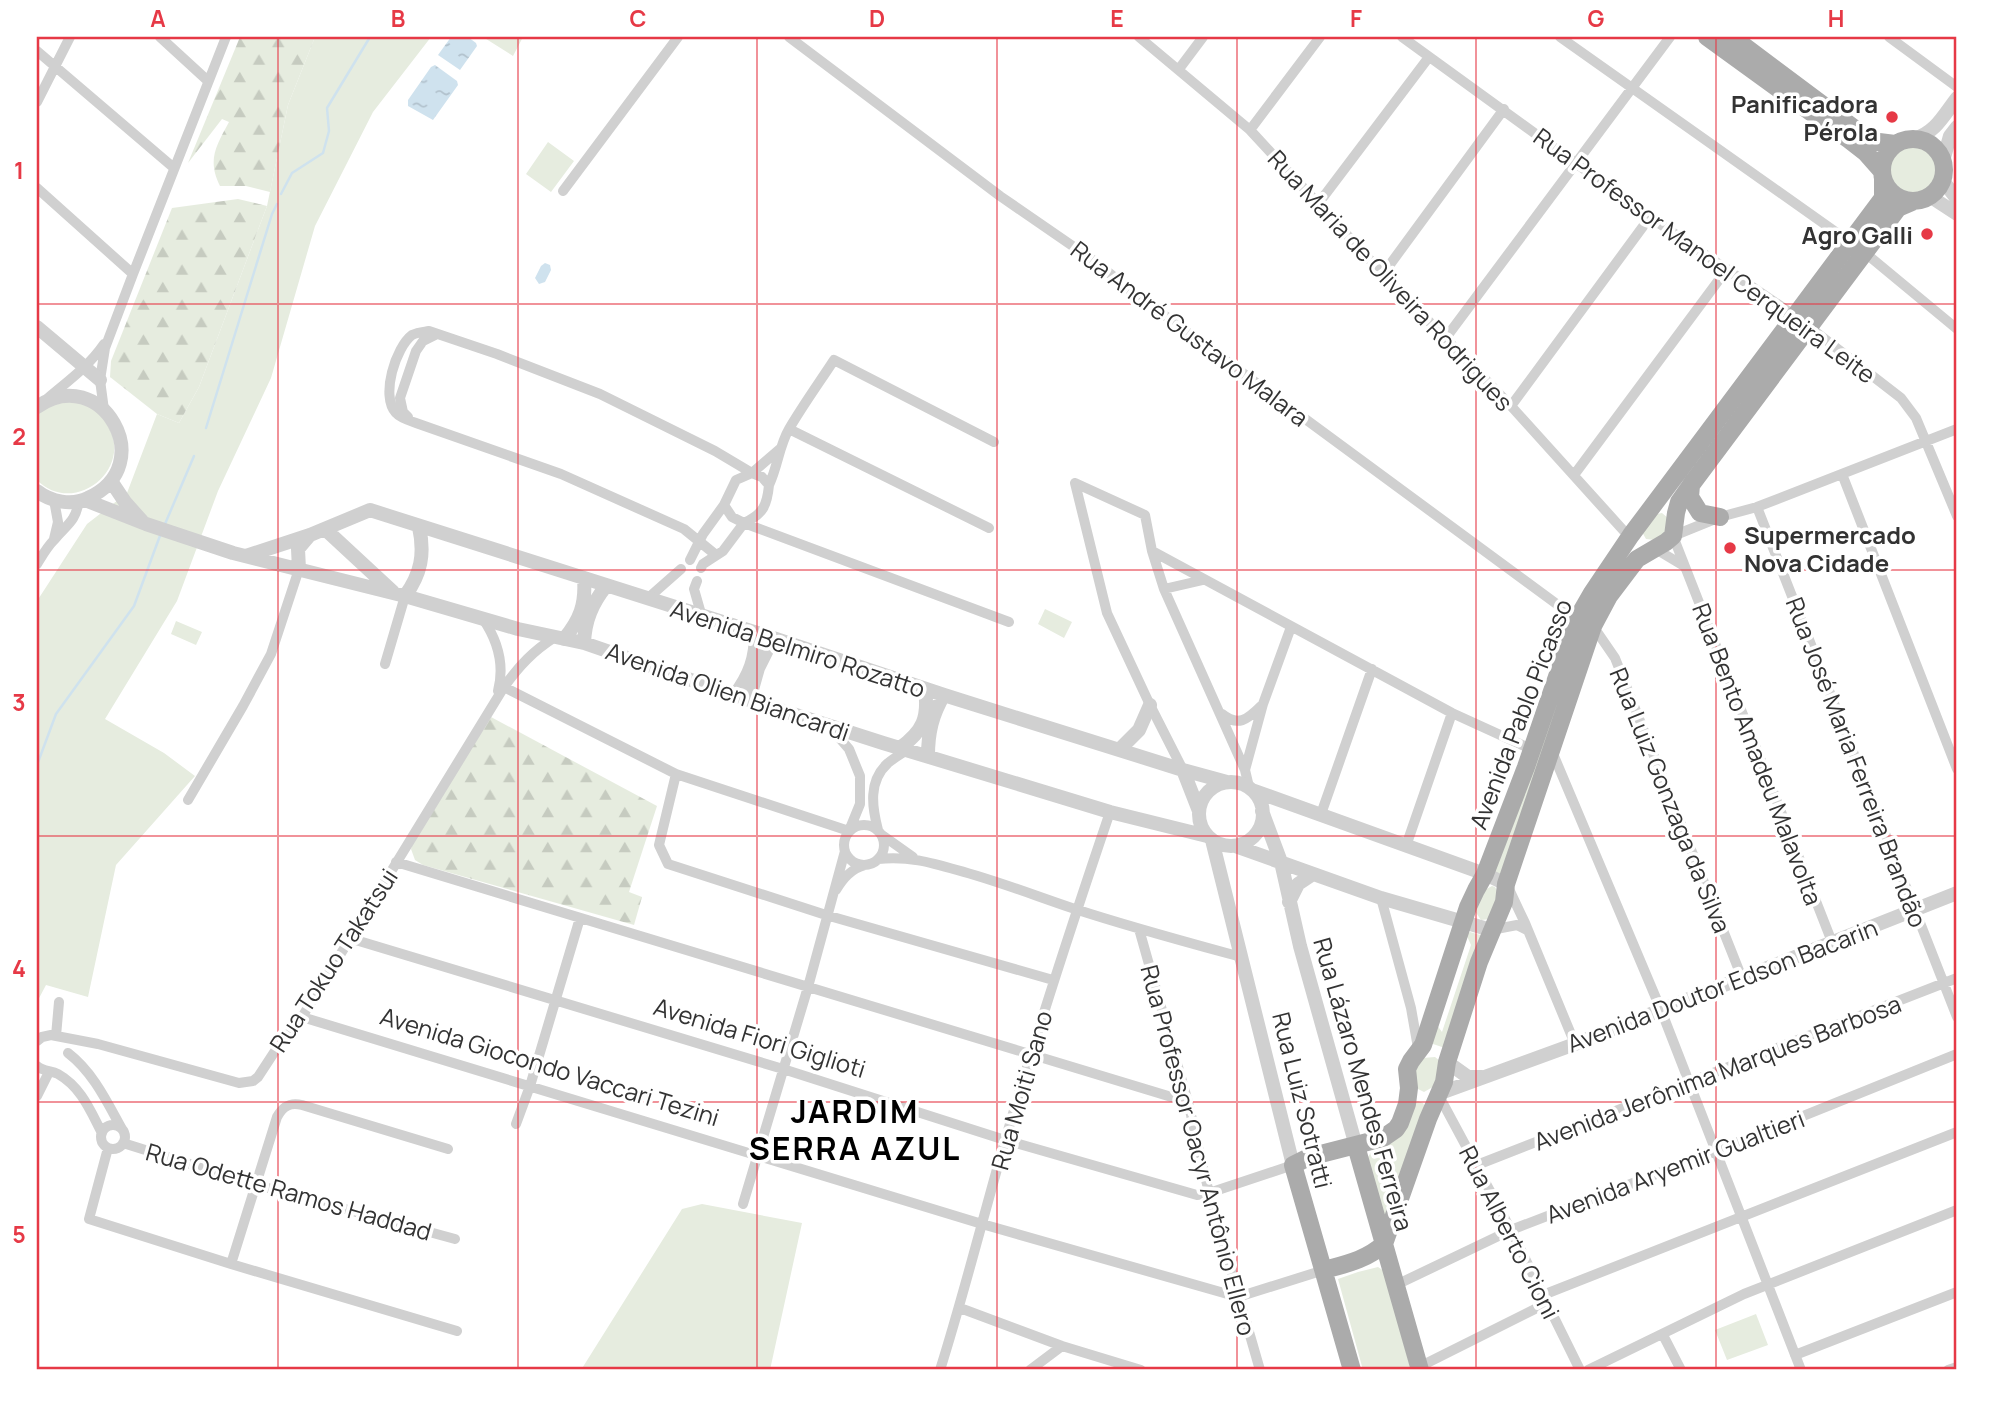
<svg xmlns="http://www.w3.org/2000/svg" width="1994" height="1407" font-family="Manrope,sans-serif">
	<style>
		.green { fill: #e6ecdf }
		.forest { fill: url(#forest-firs) }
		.water { fill: url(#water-ripples) }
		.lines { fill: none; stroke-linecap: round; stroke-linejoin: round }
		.stream { stroke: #cfe2ee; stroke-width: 2.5 }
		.minor { stroke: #d0d0d0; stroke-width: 10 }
		.tertiary { stroke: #d0d0d0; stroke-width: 14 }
		.primary { stroke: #ababab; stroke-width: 18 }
		.grid { fill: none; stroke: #e63946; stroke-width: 2; stroke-opacity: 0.55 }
		.poi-dot { fill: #e63946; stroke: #fff; stroke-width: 2.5 }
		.labels { text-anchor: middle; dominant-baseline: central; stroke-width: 7; stroke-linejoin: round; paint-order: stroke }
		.poi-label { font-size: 24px; font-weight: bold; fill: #333; stroke: #fff; text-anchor: end }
		.street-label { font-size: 24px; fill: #333; stroke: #fff }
		.district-label { font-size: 32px; font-weight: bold; letter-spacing: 2px; fill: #000; stroke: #fff }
		.neatline { fill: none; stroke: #e63946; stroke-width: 2.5 }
		.grid-label { font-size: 23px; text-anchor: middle; font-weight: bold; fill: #e63946 }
	</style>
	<defs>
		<pattern id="forest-firs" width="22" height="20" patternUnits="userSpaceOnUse" patternTransform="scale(1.75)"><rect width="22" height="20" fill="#e6ecdf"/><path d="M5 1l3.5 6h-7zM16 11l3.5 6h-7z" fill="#c6cbc0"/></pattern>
		<pattern id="water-ripples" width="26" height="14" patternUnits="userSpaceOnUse" patternTransform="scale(1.75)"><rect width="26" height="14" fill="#cfe2ee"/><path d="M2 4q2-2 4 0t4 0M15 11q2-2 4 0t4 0" fill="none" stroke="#b2c2cd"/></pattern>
	</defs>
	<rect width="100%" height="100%" fill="#fff"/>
	<!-- green -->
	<path class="green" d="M315,37H431L373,112L315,226L271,378L218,491L177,601L105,719L164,753L195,776L116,865L88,997L46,985L37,1002V601L87,524L127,493L157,414L179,423L199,387L267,206L288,105Z
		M483,37H523L513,56Z
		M548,142L574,161L551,192L526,174Z
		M1888 170a25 25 0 1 1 50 0a25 25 0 1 1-50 0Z
		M74,402C79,403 85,404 90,407C98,411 104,418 108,426C134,470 73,517 37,480V415C47,404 60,402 74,402Z
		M1662,513L1668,518L1664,535L1655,540L1646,539L1642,532L1657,514Z
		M1045,609L1072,622L1064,638L1038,624Z
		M176,621L202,632L196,645L171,634Z
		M1579,632L1582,633L1502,879L1491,874Z
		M1492,886L1495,887C1502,898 1495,908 1490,919L1481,920L1475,911L1483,891Z
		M1470,932L1484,936L1445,1048L1430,1043L1437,1025L1442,1032L1471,945L1466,934Z
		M1435,1057L1440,1061L1438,1084L1424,1092L1416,1088L1413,1067L1423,1058Z
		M1418,1101L1423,1103L1425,1107L1385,1222L1368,1157L1373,1149C1406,1139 1405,1134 1414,1102Z
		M702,1204L802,1223L770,1370H581L682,1209Z
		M1378,1267L1384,1271L1411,1370H1363L1338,1279L1358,1272Z
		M1756,1314L1768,1345L1727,1360L1715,1330Z"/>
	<!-- forest -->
	<path class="forest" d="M240,37H315L288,105L270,192L246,186H220C207,160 216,146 229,122L222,119L188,163Z
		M238,199L267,206L199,387L179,423L157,414L110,377L111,361L172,208Z
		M491,717L657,806L629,892L642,897L634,925L423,865L415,860L411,849L413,842Z"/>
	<!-- water -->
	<path class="water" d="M451,37H468L476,43L477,46L460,70L438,55Z
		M435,65L457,81L458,85L433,120L408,106V100L431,67Z
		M545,263L550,265L551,270L545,282L539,284L535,278L541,266Z"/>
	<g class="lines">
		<!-- stream -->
		<path class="stream" d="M281,194L292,173L323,153L329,131L327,108L370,37
			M206,428L272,214L277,204
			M165,524L194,456
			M37,765L56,714L134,606L161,533"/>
		<!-- minor -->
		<path class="minor" d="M160,37L208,81
			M789,37L1000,196L1093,260L1130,290L1577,619L1593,626L1615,658L1742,978
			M1139,37L1250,130L1383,274L1511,406L1623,530L1631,535
			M1402,37L1650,217L1795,316L1901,398L1916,418L1957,516
			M1560,37L1864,252L1957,329
			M1889,37L1957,87
			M37,51L174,168
			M1179,69L1203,37
			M37,102L70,37
			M1250,130L1320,37
			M37,188L133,274
			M563,191L678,37
			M1318,204L1429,57
			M1383,274L1504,109
			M1445,339L1670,37
			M48,398C68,381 89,366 104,344
			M1511,406L1650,217
			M104,410L100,380L105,348L133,274L226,37
			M408,417L403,412L400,398L416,351L423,341L437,334
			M789,429L989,528
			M1842,474L1957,769
			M1574,475L1727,269
			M1075,483L1145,515L1152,551L1164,589L1245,770L1249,787
			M1075,483L1107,613L1150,705L1183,770
			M769,485C778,466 779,446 789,429C803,405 819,383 834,360L994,442
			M54,500L58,522L54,539
			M1757,507L1957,1017
			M1654,548L1684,566
			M1152,551L1452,713L1531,749
			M716,555L684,529L561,474L416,423C410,421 400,418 396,413C380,396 396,347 412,335C418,332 423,332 429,331L497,354L600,394L715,451L752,473L762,477L769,485C767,506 763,514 744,523L732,517L724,505L736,480L752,473L781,448
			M690,560L703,534L724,505
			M37,564C42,556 47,547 54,540C67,524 75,523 79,501
			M701,568L703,564L723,551L744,523L1009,622
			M697,581L694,589L702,617
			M1164,589L1203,580
			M647,599L681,569
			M483,619C498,641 505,664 498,691
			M385,664L405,596
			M504,687L676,774L849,831L860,804V776L849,749L830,727
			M1222,714C1238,727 1247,720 1261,706
			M1551,749L1661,1010L1801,1370
			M1245,770L1263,704L1291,627
			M676,774L659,845L668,864L826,915L1053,980
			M188,800L243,706L271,654L299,569
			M1321,814L1372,669
			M844 845a20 20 0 1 1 40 0a20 20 0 1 1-40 0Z
			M878,830C872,807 868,781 888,763C894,758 901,754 907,750
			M882,835L913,857
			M1406,846L1452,713
			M878,859C908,856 929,862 957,870C998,881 1036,896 1075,909C1130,927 1186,942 1241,957
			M396,862L1188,1102
			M1508,887L1525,923L1575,1044
			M836,890C843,878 851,869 865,865
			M1381,898L1411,1008L1418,1048
			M1139,929L1188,1102L1209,1193L1260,1370
			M1491,930L1517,925L1527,930
			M349,938L783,1069L1005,1140L1197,1195L1209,1193L1293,1165
			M1832,942L1673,536L1720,517L1757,507L1957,429
			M302,1017L982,1224L1238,1297L1324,1270
			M56,1036L59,1002
			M37,1041L42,1037L51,1035L98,1044L239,1083L253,1081L258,1077L275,1051L302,1017L504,687C519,666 533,651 555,637
			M68,1053C93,1072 107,1102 122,1129
			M37,1066C44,1072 51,1070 58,1074C81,1087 90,1110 102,1133
			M1438,1094L1511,1230L1580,1370
			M37,1096L49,1072
			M516,1124L530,1086L580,918
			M101 1137a12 12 0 1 1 24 0a12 12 0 1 1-24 0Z
			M123,1143L257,1185L455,1239
			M108,1148L89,1219L231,1264L457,1331
			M1477,1165L1957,978
			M743,1204L808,987L845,851
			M231,1264L277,1117C283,1106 290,1102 302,1105L448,1149
			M1396,1285L1511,1230L1716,1151L1957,1054
			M1543,1295L1957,1132
			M960,1308L1062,1346L1141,1370
			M1663,1335L1681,1370
			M1795,1355L1957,1292
			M1419,1367L1547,1303
			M940,1370C964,1294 983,1217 1005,1141C1037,1030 1073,921 1110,812
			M1030,1370L1062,1346
			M1588,1370L1744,1294L1957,1210
			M1948,1370L1957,1367"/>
		<!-- tertiary -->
		<path class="tertiary" d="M1914,139C1936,132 1943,116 1957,98
			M1943,161L1950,136L1957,127
			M1943,181L1957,199
			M1931,197L1957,214
			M37,327L100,380
			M37,407C101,362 161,465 88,498C72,506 51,502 37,491
			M111,481L125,502L142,521
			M85,500L146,524L233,553L405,596L518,629L584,643L749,700L883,743L1110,812L1207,836
			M325,529L393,592
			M246,556L310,535L370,510L773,638L944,695L1183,770L1227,782
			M299,569L298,549L309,536
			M405,596C421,574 425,554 419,527
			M564,639C580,620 586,604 584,579
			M584,643C585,620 592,604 606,586
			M735,695C750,675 756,658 756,633
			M749,700L758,668L773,638
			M900,748C923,731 929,718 925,689
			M1120,749L1139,730L1150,705
			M928,756C928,733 932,715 944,695
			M1183,770L1199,811
			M1199 814a32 32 0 1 1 64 0a32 32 0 1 1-64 0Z
			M1252,790L1485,874L1506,884
			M1262,811L1281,862L1300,946L1356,1146
			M1212,840L1293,1165
			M1235,846L1381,898L1491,930
			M1289,902L1298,884L1313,874
			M1447,1062L1468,1077H1482
			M1438,1094L1575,1044L1957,893"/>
		<!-- primary -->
		<path class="primary" d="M1707,37L1848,139L1866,153L1881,170
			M1732,37L1871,141L1895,144
			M1882 170a31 31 0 1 1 62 0a31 31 0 1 1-62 0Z
			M1691,485L1690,497L1700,513L1720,517
			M1356,1146L1420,1370
			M1324,1270C1346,1264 1366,1260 1384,1244L1428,1119L1444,1082L1447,1062L1479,962L1504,902L1506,884L1593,626L1609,596L1637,559L1666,542L1673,536L1676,513L1679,502L1691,485L1898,208L1912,202
			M1352,1370L1293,1165L1309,1157L1383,1138L1396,1129L1400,1123L1407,1104L1409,1088L1407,1069L1411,1061L1423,1045L1468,907L1476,890L1485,874L1526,767L1572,633L1577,619L1592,593L1631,535L1883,198V179"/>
	</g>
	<!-- grid -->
	<path class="grid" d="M278,37V1370M518,37V1370M757,37V1370M997,37V1370M1237,37V1370M1476,37V1370M1716,37V1370M37,304H1957M37,570H1957M37,836H1957M37,1102H1957"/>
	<!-- markers -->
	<g class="poi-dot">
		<circle cx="1892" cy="117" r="7"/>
		<circle cx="1927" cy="234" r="7"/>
		<circle cx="1730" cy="548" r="7"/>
	</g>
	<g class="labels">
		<!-- poi labels -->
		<g class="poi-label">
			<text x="1878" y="103">Panificadora<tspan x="1878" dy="28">Pérola</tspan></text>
			<text x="1913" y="234">Agro Galli</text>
			<text x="1744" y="534" text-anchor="start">Supermercado<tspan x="1744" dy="28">Nova Cidade</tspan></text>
		</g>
		<!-- street labels -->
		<g class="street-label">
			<text transform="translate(1705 255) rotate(36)">Rua Professor Manoel Cerqueira Leite</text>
			<text transform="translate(1391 280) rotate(47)">Rua Maria de Oliveira Rodrigues</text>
			<text transform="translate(1190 333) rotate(37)">Rua André Gustavo Malara</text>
			<text transform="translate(798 648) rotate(18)">Avenida Belmiro Rozatto</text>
			<text transform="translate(728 691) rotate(19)">Avenida Olien Biancardi</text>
			<text transform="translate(1520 714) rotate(-69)">Avenida Pablo Picasso</text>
			<text transform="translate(1758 754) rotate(69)">Rua Bento Amadeu Malavolta</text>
			<text transform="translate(1857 762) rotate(69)">Rua José Maria Ferreira Brandão</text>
			<text transform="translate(1671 800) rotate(68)">Rua Luiz Gonzaga da Silva</text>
			<text transform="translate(333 960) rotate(-57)">Rua Tokuo Takatsui</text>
			<text transform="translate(1722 985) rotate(-21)">Avenida Doutor Edson Bacarin</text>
			<text transform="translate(760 1037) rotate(17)">Avenida Fiori Giglioti</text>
			<text transform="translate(550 1066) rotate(17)">Avenida Giocondo Vaccari Tezini</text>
			<text transform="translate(1717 1072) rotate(-21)">Avenida Jerônima Marques Barbosa</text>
			<text transform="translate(1364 1084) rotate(74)">Rua Lázaro Mendes Ferreira</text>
			<text transform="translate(1021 1090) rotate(-74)">Rua Moiti Sano</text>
			<text transform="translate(1303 1100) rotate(76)">Rua Luiz Sotratti</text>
			<text transform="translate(1199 1150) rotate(75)">Rua Professor Oacyr Antônio Ellero</text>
			<text transform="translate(1675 1166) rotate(-21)">Avenida Aryemir Gualtieri</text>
			<text transform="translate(289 1191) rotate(16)">Rua Odette Ramos Haddad</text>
			<text transform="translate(1510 1232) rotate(63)">Rua Alberto Cioni</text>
		</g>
		<!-- district labels -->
		<g class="district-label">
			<text x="855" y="1111">JARDIM<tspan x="855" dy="37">SERRA AZUL</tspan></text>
		</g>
	</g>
	<!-- border -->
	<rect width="1994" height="1407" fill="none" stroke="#ffffff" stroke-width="77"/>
	<rect x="38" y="38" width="1917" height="1330" class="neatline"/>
	<g class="grid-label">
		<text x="158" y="27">A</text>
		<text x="398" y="27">B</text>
		<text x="638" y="27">C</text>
		<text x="877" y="27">D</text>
		<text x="1117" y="27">E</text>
		<text x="1356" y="27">F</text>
		<text x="1596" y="27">G</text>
		<text x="1836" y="27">H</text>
		<text x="19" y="179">1</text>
		<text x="19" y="445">2</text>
		<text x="19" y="711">3</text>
		<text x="19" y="977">4</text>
		<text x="19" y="1243">5</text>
	</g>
</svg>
